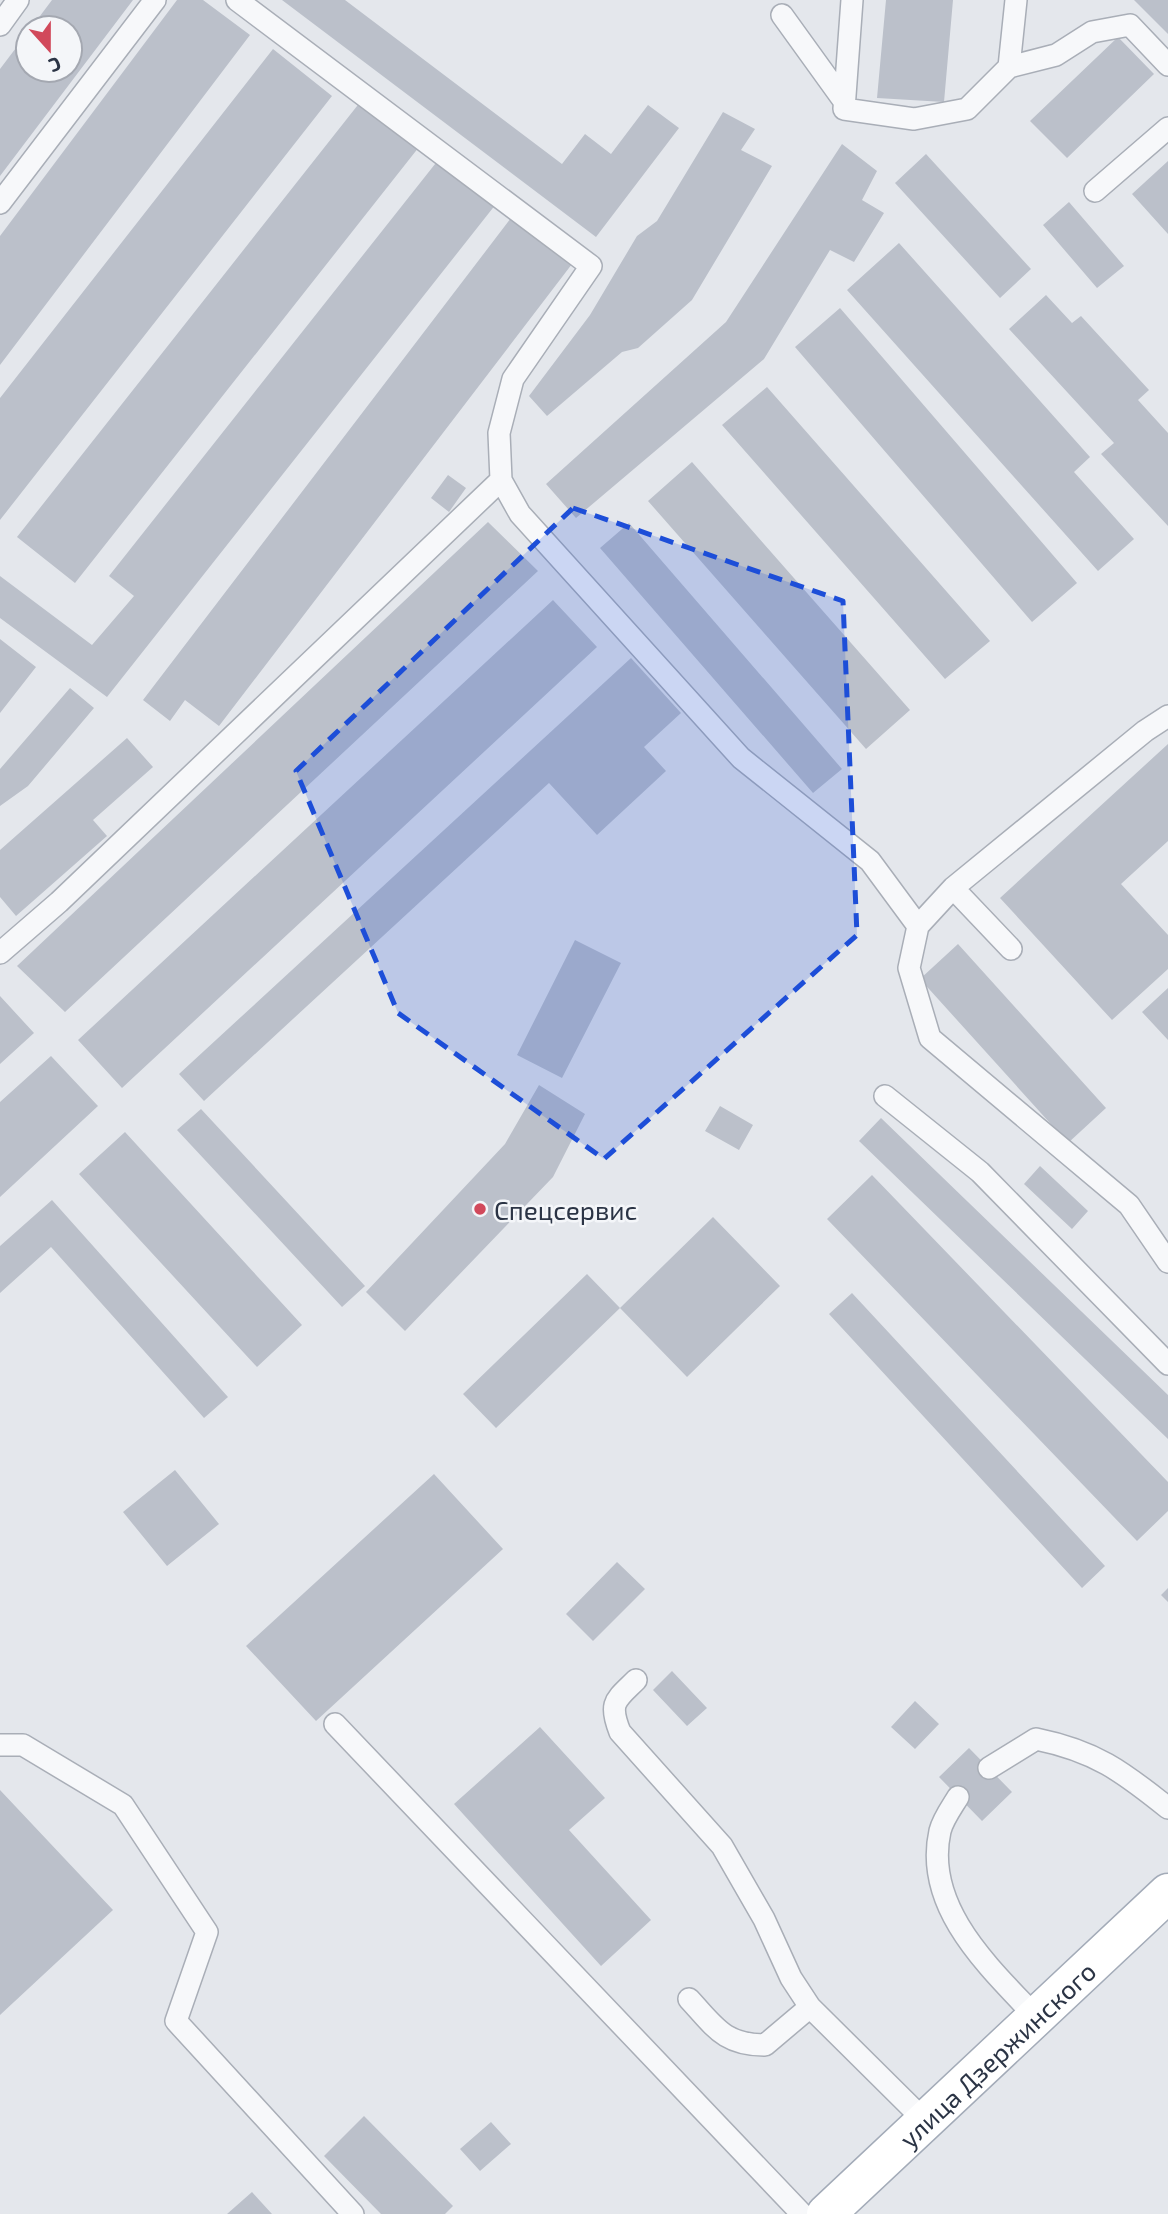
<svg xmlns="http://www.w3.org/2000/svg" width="1168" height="2214" font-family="'Exo 2',sans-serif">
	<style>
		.building { fill: #bbc0ca }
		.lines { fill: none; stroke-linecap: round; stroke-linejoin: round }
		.service-casing { stroke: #a9aeb7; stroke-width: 24 }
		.primary-casing { stroke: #a3abb8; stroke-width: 41 }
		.service { stroke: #f7f8fa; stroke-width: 21 }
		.primary { stroke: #fff; stroke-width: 38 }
		.marked { fill: #1d4ed8; fill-opacity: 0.2; stroke: #1d4ed8; stroke-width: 5; stroke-dasharray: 14 9; stroke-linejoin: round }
		.poi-dot { fill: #d1495b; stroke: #f4f6f9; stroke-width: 2.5 }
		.labels { text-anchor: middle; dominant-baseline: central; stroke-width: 5; stroke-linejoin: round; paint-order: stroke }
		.poi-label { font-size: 26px; fill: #2b3445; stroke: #f4f6f9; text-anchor: start }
		.street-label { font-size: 26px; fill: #2b3445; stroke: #f4f6f9 }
	</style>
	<rect width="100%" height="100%" fill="#e4e7ec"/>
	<!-- building -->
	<path class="building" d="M52,0H133L0,176V69L28,32V70H70V28H31Z
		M177,0H203L250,35L0,365V236Z
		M282,0H345L562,164L585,134L611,154L648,105L679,128L596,237Z
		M886,0H953L944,102L877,98Z
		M1134,0H1168V34Z
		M1118,37L1154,74L1067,158L1030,121Z
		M273,49L332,96L0,520V398Z
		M361,101L419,147L75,583L17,537Z
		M723,112L755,129L741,150L772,166L692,300L638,348L622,352L547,416L529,396L590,315L637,236L657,221Z
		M842,144L877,171L862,200L884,213L854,262L830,250L764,359L576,518L546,484L726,322Z
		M926,154L1031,269L1000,298L895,183Z
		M439,159L496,204L107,697L0,618V576L92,645L134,596L109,576Z
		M1168,161V234L1132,194Z
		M1069,202L1124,266L1097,288L1043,225Z
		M511,218L572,264L219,726L185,700L170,721L143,700Z
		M899,243L1090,457L1074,472L1134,539L1098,571L847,290Z
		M1046,295L1072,323L1081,316L1149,390L1138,400L1168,433V526L1101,454L1114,443L1009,329Z
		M840,308L1077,583L1032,622L795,347Z
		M767,387L990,641L945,679L722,425Z
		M692,462L910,710L866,749L648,501Z
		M448,475L466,488L449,512L431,498Z
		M488,522L538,571L65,1012L17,966Z
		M629,523L842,769L813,793L600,548Z
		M553,600L597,647L122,1088L78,1040Z
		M0,639L36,667L0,713Z
		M631,658L681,713L644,747L666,771L597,835L549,783L204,1101L179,1074Z
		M70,688L94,708L28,786L0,806V769Z
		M127,738L153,767L93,820L107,836L16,916L0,897V850Z
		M1168,744V841L1121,884L1168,935V969L1112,1020L1000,898Z
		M575,940L621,963L562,1078L517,1055Z
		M958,944L1106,1108L1068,1143L920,979Z
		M1168,988V1040L1142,1012Z
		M0,996L34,1033L0,1064Z
		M51,1056L98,1106L0,1197V1102Z
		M539,1085L585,1114L553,1177L405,1331L366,1292L505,1144Z
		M720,1106L753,1125L739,1150L705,1131Z
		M201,1109L365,1286L342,1307L177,1130Z
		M881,1118L1168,1395V1439L859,1141Z
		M125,1132L302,1325L257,1367L79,1174Z
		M1040,1166L1088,1211L1072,1229L1024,1184Z
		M872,1175L1168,1482V1511L1137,1541L827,1219Z
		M52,1200L228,1397L204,1418L51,1247L0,1293V1246Z
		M713,1217L780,1286L687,1377L620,1308Z
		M587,1274L620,1308L496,1428L463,1394Z
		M852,1293L1105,1566L1082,1588L829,1314Z
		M175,1470L219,1524L167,1566L123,1512Z
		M434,1474L503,1549L316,1721L246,1646Z
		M617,1562L645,1589L593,1641L566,1614Z
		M1168,1588V1602L1161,1595Z
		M672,1671L707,1708L687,1726L653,1690Z
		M915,1701L939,1724L915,1749L891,1727Z
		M540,1727L605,1798L569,1830L651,1920L601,1966L454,1804Z
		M969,1748L1012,1792L982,1821L939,1777Z
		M0,1790L113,1910L0,2015Z
		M364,2116L453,2206L445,2214H381L324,2156Z
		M491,2122L511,2144L480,2171L460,2149Z
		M252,2192L272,2214H227Z"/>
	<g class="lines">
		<defs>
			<path id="service" d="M237,0L591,266L513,379L499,433L501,480L520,514L741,758L870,861L918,926
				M852,0L844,109L914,119L967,109L1009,67L1016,0
				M782,15L844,101
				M0,25L18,0
				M1009,67L1056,55L1092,32L1130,25L1168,65
				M1095,191L1168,128
				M0,203L155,0
				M953,888L918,926L909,968L930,1038L1129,1205L1168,1262
				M1011,949L953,888L1145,731L1168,716
				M0,953L59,902L501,480
				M885,1096L980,1172L1168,1364
				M636,1680C616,1700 608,1702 620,1732L722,1846L764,1919L791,1978L810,2007L925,2121
				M335,1724L802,2214
				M0,1745H23L123,1805L207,1932L176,2021L353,2214
				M989,1768L1036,1739C1095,1751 1122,1771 1168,1808
				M958,1797C952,1807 943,1819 940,1831C923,1907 989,1967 1036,2017
				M689,1999C715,2027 724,2045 765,2045L810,2007"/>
			<g id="primary">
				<path id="s1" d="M826,2214L1168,1893"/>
			</g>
		</defs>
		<!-- service casing -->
		<use href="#service" class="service-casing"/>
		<!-- primary casing -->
		<use href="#primary" class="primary-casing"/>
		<!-- service -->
		<use href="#service" class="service"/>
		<!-- primary -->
		<use href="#primary" class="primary"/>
	</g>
	<!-- marked area -->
	<path class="marked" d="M573,508L843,601L857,935L604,1159L398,1013L296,771Z"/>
	<!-- markers -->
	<circle class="poi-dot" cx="480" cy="1209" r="7"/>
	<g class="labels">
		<!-- poi labels -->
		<g class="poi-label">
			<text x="494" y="1209">Спецсервис</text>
		</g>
		<!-- street labels -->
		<g class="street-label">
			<text stroke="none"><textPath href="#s1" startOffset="234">улица Дзержинского</textPath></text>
		</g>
	</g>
	<!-- north arrow -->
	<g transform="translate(49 49) rotate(159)"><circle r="33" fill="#f4f6f9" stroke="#a4a8b1" stroke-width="2"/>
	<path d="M0-5L12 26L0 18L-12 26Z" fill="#d1495b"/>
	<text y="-10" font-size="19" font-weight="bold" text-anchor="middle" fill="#2b3445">С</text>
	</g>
</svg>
